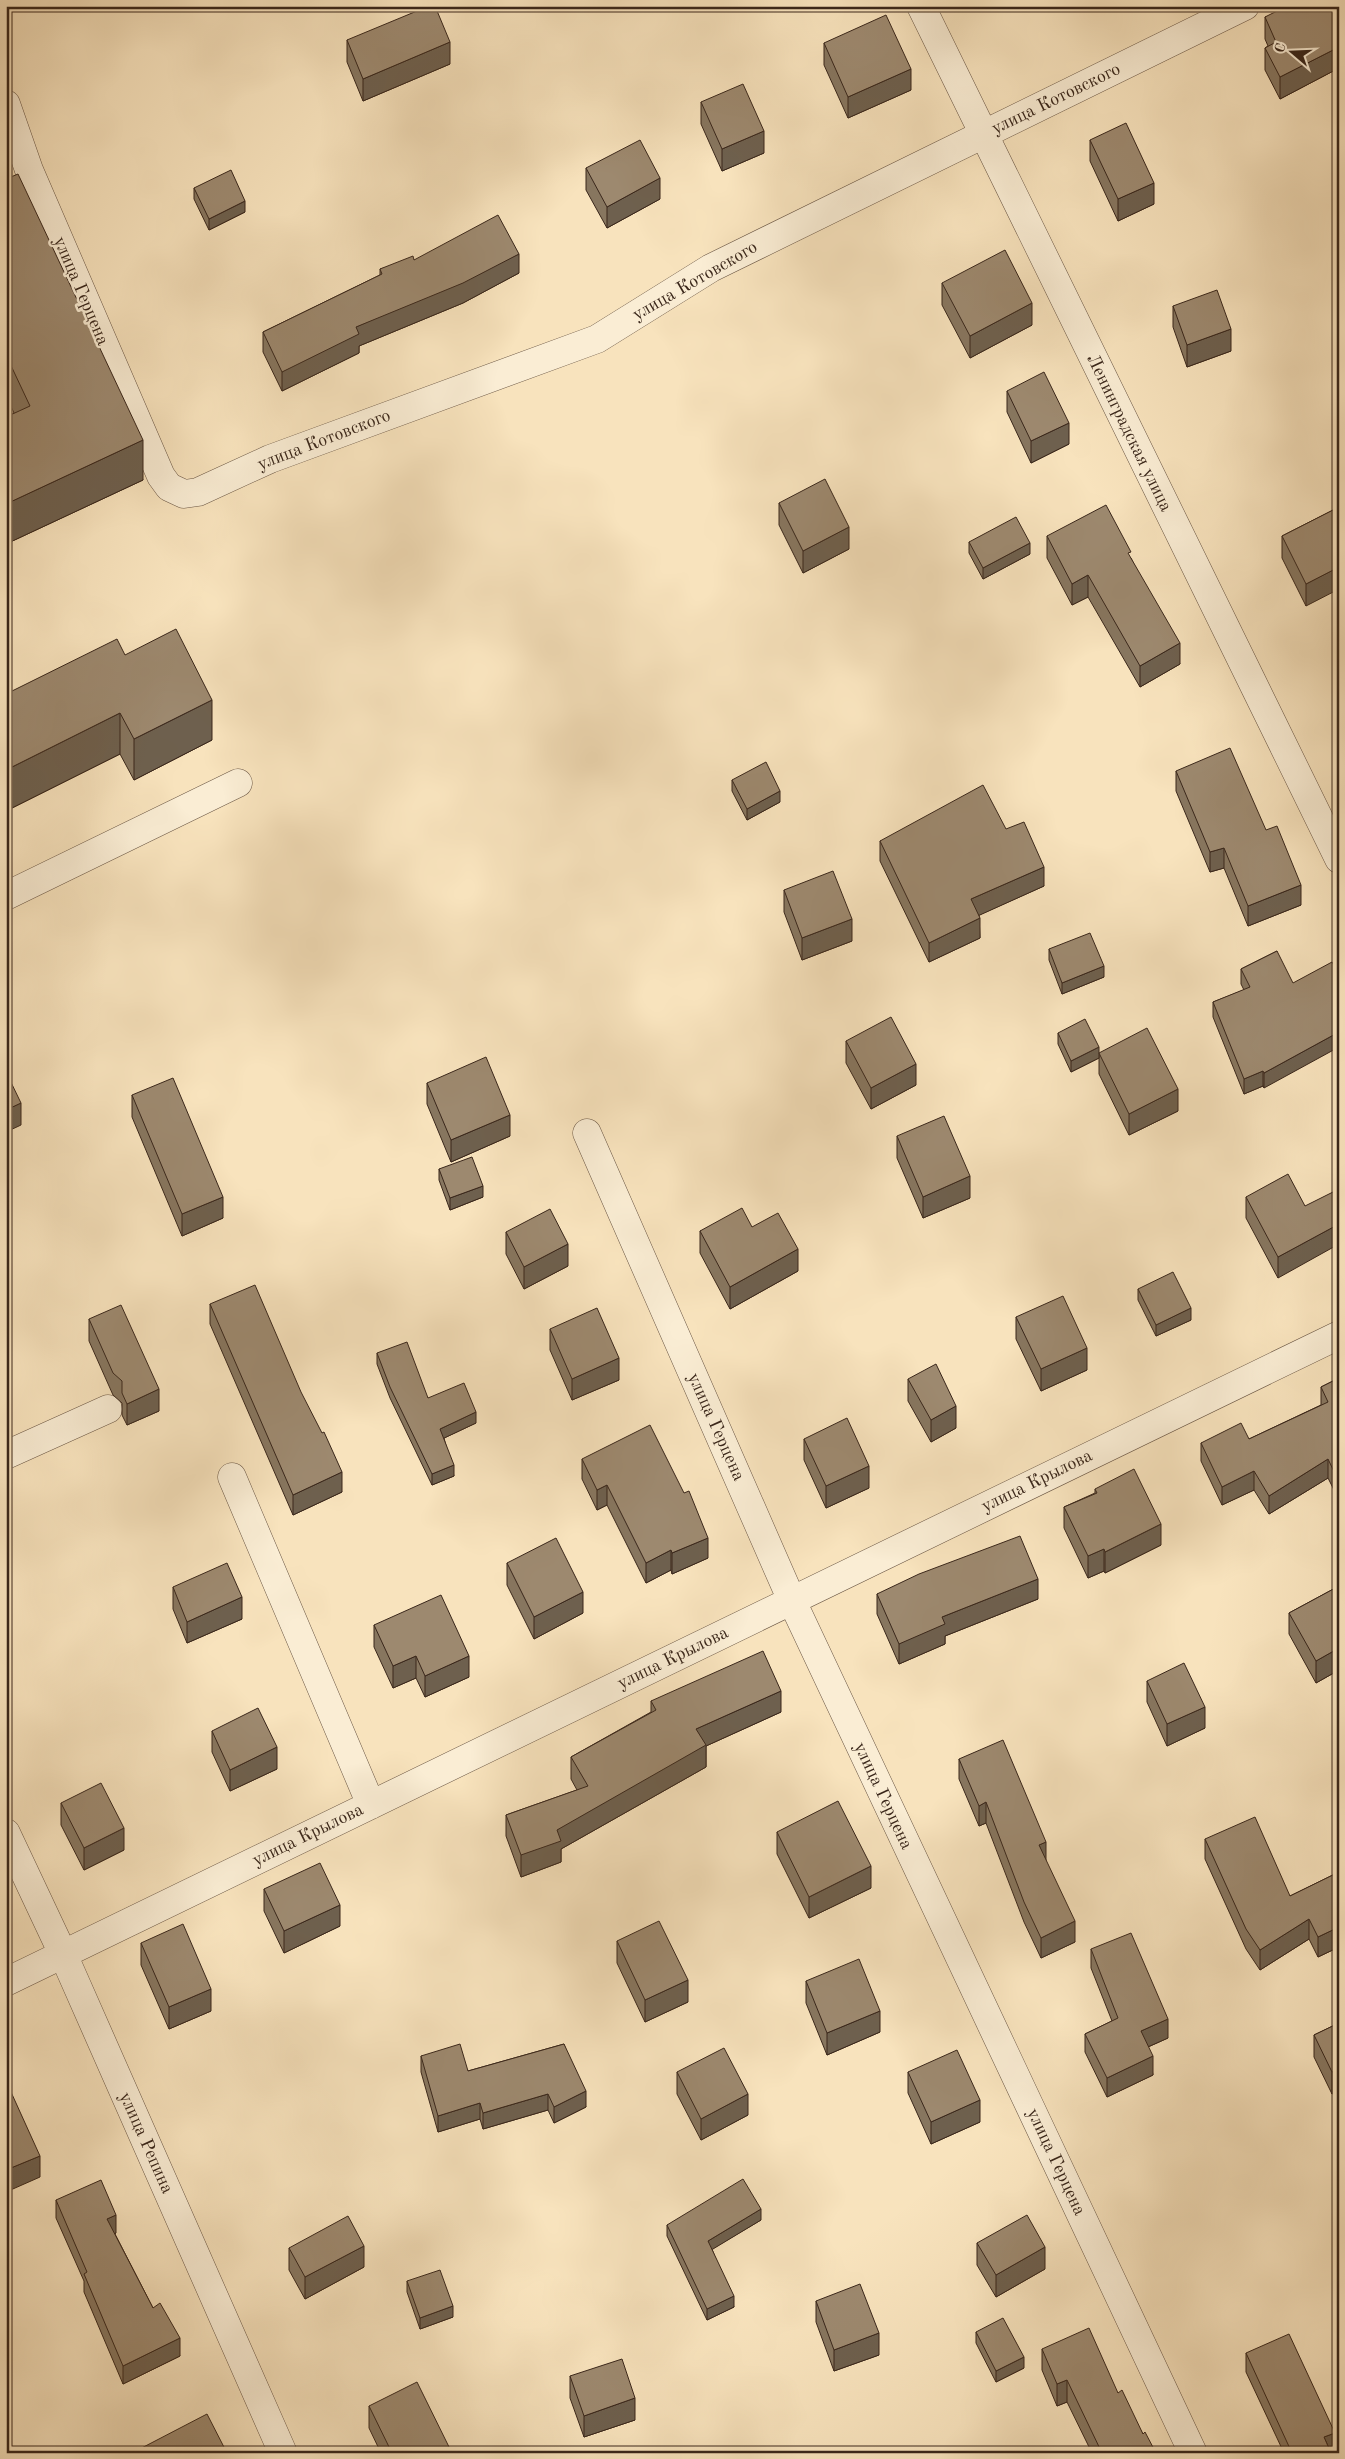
<svg xmlns="http://www.w3.org/2000/svg" width="1345" height="2459" font-family="'Old Standard TT',serif">
	<style>
		.lines { fill: none; stroke-linecap: round; stroke-linejoin: round }
		.minor-casing { stroke: #6a5644; stroke-width: 29 }
		.minor { stroke: #faedd4; stroke-width: 28 }
		.wall { fill: #87765f; stroke: #3a271b }
		.shaded-wall { fill: #6e604e; stroke: #3a271b }
		.building { fill: #9d896f; stroke: #3a271b }
		.labels { text-anchor: middle; dominant-baseline: central; stroke-width: 5; stroke-linejoin: round; paint-order: stroke }
		.street-label { font-size: 18px; fill: #3a271b; stroke: #faedd4 }
	</style>
	<rect width="100%" height="100%" fill="#f8e3bd"/>
	<filter id="stains"><feTurbulence type="fractalNoise" baseFrequency=".004" numOctaves="4"/><feColorMatrix values="0 0 0 0 .2 0 0 0 0 .09 0 0 0 0 .02 0 0 0 .5 -.17"/></filter>
	<radialGradient id="worn" r=".72"><stop offset=".6" stop-color="#630" stop-opacity="0"/><stop offset="1" stop-color="#630" stop-opacity=".3"/></radialGradient>
	<g class="lines">
		<defs>
			<path id="minor" d="M921,6L1339,859
				M6,104L29,170L161,476L169,487L184,494L198,492L270,459L597,339L711,268L1245,6
				M6,896L238,783
				M587,1133L792,1601L1193,2453
				M6,1455L108,1409
				M232,1477L371,1805
				M6,1833L63,1954L283,2453
				M6,1982L1339,1335"/>
		</defs>
		<!-- minor casing -->
		<use href="#minor" class="minor-casing"/>
		<!-- minor -->
		<use href="#minor" class="minor"/>
	</g>
	<!-- wall -->
	<path class="wall" d="M1339,6V68L1280,99L1265,70V48L1268,46L1265,39V17Z
		M347,40L450,64L363,101L347,62Z
		M824,43L911,90L848,118L824,65Z
		M701,102L764,153L722,171L701,124Z
		M1090,140L1154,204L1118,221L1090,161Z
		M586,168L660,199L607,228L586,190Z
		M6,179L143,480L6,544V417L14,413L6,396Z
		M194,188L245,212L209,230L194,199Z
		M414,260L519,273L463,303L359,346V353L282,391L263,352V332L380,275V269Z
		M942,283L1032,325L970,358L942,305Z
		M1173,306L1231,351L1187,367L1173,327Z
		M1007,391L1069,444L1031,463L1007,412Z
		M779,503L849,549L803,573L779,525Z
		M1339,507L1306,606L1282,558V536Z
		M1047,536L1131,558L1180,664L1140,687L1088,597L1072,605L1047,558Z
		M969,542L1030,554L983,579L969,553Z
		M125,655L212,740L134,780L120,754L6,811Z
		M1176,771L1301,905L1248,926L1224,868L1210,872L1176,791Z
		M732,780L780,802L747,820L732,791Z
		M1006,829L1044,886L979,915L980,938L929,962L880,861V841Z
		M784,890L852,941L802,960L784,912Z
		M1049,949L1104,977L1062,994L1049,960Z
		M1277,951L1264,1088L1263,1086L1244,1094L1213,1017V1002L1244,990L1241,984V969Z
		M1058,1033L1099,1058L1071,1072L1058,1044Z
		M846,1041L916,1085L871,1109L846,1063Z
		M1099,1053L1178,1111L1129,1135L1099,1074Z
		M427,1083L510,1136L451,1162L427,1104Z
		M132,1095L223,1218L182,1236L132,1117Z
		M897,1136L970,1198L923,1218L897,1158Z
		M439,1169L483,1197L450,1210L439,1180Z
		M1246,1197L1305,1206L1278,1278L1246,1218Z
		M752,1227L798,1271L730,1309L700,1253V1231Z
		M506,1232L568,1266L524,1289L506,1254Z
		M1138,1289L1191,1320L1156,1336L1138,1300Z
		M210,1304L342,1492L293,1515L210,1324Z
		M1016,1317L1087,1370L1041,1391L1016,1339Z
		M89,1319L159,1411L127,1425L122,1415V1403L113,1395L89,1341Z
		M550,1329L619,1380L572,1400L550,1350Z
		M377,1353L428,1398L476,1423L444,1438L454,1476L432,1485L390,1398L377,1364Z
		M1339,1378V1500L1328,1478L1269,1514L1254,1490L1222,1505L1201,1461V1443L1249,1439L1321,1405V1387Z
		M908,1379L956,1428L931,1442L908,1401Z
		M804,1439L869,1488L826,1508L804,1460Z
		M582,1459L708,1558L672,1574L671,1570L646,1583L607,1505L597,1510L582,1479Z
		M1095,1489L1161,1545L1105,1573L1104,1571L1088,1578L1064,1528V1507L1095,1493Z
		M507,1563L583,1613L534,1639L507,1585Z
		M1339,1586V1670L1316,1683L1289,1634V1613Z
		M173,1587L242,1619L187,1643L173,1609Z
		M877,1594L1038,1599L945,1636V1644L899,1664L877,1614Z
		M374,1625L469,1677L425,1697L416,1678L393,1688L374,1647Z
		M1147,1681L1205,1728L1167,1746L1147,1702Z
		M651,1701L781,1712L706,1746V1767L561,1849V1862L521,1877L506,1836V1815L577,1790L571,1779V1757L651,1712Z
		M212,1731L277,1769L230,1791L212,1752Z
		M959,1759L1075,1942L1041,1958L1024,1922L986,1823L979,1826L959,1779Z
		M61,1803L124,1850L84,1870L61,1825Z
		M777,1832L871,1888L809,1918L777,1854Z
		M1205,1839L1290,1896L1339,1872V1947L1318,1957L1309,1939L1260,1970L1246,1949L1205,1859Z
		M264,1889L340,1926L284,1953L264,1911Z
		M617,1941L688,2002L645,2022L617,1963Z
		M141,1943L211,2011L169,2029L141,1965Z
		M1091,1949L1168,2038L1148,2047L1153,2075L1107,2097L1085,2052V2034L1112,2021L1091,1968Z
		M806,1981L880,2032L827,2055L806,2003Z
		M1339,2023L1332,2094L1314,2057V2035Z
		M564,2044L586,2107L554,2123L548,2110L483,2129L480,2119L438,2132L421,2072V2056L468,2071Z
		M677,2072L748,2115L701,2140L677,2094Z
		M908,2072L980,2122L931,2144L908,2093Z
		M56,2200L116,2233L115,2234L153,2308L180,2356L123,2384L84,2292V2281L56,2218Z
		M761,2220L712,2249L734,2307L707,2320L667,2236V2225Z
		M977,2243L1045,2269L996,2297L977,2265Z
		M289,2248L364,2267L305,2299L289,2270Z
		M407,2281L453,2317L420,2329L407,2292Z
		M816,2301L879,2355L834,2371L816,2322Z
		M976,2332L1024,2368L996,2382L976,2343Z
		M1042,2349L1118,2393L1143,2434L1156,2453H1092L1067,2402L1057,2406L1042,2370Z
		M1246,2353L1335,2451L1331,2453H1284L1246,2372Z
		M570,2376L635,2420L584,2437L570,2398Z
		M369,2406L452,2453H381L369,2428Z"/>
	<!-- shaded-wall -->
	<path class="shaded-wall" d="M1019,6H1029L1019,10Z
		M450,42V64L363,101V79Z
		M1339,47V68L1280,99V77Z
		M911,69V90L848,118V97Z
		M764,131V153L722,171V149Z
		M660,178V199L607,228V207Z
		M1154,183V204L1118,221V199Z
		M245,201V212L209,230V219Z
		M519,254V273L463,303L359,346V353L282,391V372L356,327Z
		M1032,303V325L970,358V336Z
		M1231,329V351L1187,367V345Z
		M1069,423V444L1031,463V441Z
		M143,440V480L6,544V504Z
		M849,527V549L803,573V551Z
		M1030,543V554L983,579V568Z
		M1339,567V589L1306,606V584Z
		M1088,575V597L1072,605V584Z
		M1180,643V664L1140,687V666Z
		M212,700V740L134,780V739Z
		M120,713V754L6,811V770Z
		M780,791V802L747,820V809Z
		M1224,848V868L1210,872V852Z
		M1044,867V886L971,919V899Z
		M1301,885V905L1248,926V906Z
		M980,918V938L929,962V943Z
		M852,919V941L802,960V938Z
		M1104,966V977L1062,994V983Z
		M1339,1032V1047L1264,1088V1073Z
		M1099,1047V1058L1071,1072V1061Z
		M916,1064V1085L871,1109V1088Z
		M1263,1071V1086L1244,1094V1079Z
		M1178,1089V1111L1129,1135V1114Z
		M21,1103V1125L6,1132V1110Z
		M510,1115V1136L451,1162V1140Z
		M970,1176V1198L923,1218V1197Z
		M483,1186V1197L450,1210V1198Z
		M223,1197V1218L182,1236V1214Z
		M1339,1224V1244L1278,1278V1257Z
		M568,1244V1266L524,1289V1267Z
		M798,1249V1271L730,1309V1287Z
		M1191,1308V1320L1156,1336V1325Z
		M1087,1348V1370L1041,1391V1369Z
		M619,1358V1380L572,1400V1379Z
		M159,1389V1411L127,1425V1404Z
		M956,1406V1428L931,1442V1420Z
		M476,1412V1423L440,1440V1429Z
		M1328,1459V1478L1269,1514V1496Z
		M454,1465V1476L432,1485V1474Z
		M869,1466V1488L826,1508V1486Z
		M1254,1471V1490L1222,1505V1487Z
		M342,1472V1492L293,1515V1495Z
		M607,1485V1505L597,1510V1490Z
		M1161,1524V1545L1105,1573V1552Z
		M708,1538V1558L672,1574V1553Z
		M1104,1549V1571L1088,1578V1556Z
		M671,1550V1570L646,1583V1563Z
		M1038,1579V1599L945,1636V1644L899,1664V1644L942,1617Z
		M583,1592V1613L534,1639V1617Z
		M242,1597V1619L187,1643V1622Z
		M1339,1648V1670L1316,1683V1661Z
		M416,1656V1678L393,1688V1666Z
		M469,1656V1677L425,1697V1676Z
		M781,1691V1712L706,1746V1767L561,1849V1862L521,1877V1855L557,1830L696,1729Z
		M1205,1707V1728L1167,1746V1724Z
		M277,1747V1769L230,1791V1770Z
		M986,1802V1823L979,1826V1806Z
		M124,1828V1850L84,1870V1848Z
		M1046,1842V1862L1039,1845Z
		M871,1866V1888L809,1918V1897Z
		M340,1905V1926L284,1953V1931Z
		M1309,1919V1939L1260,1970V1950Z
		M1075,1921V1942L1041,1958V1938Z
		M1339,1927V1947L1318,1957V1937Z
		M688,1980V2002L645,2022V2000Z
		M211,1989V2011L169,2029V2007Z
		M880,2011V2032L827,2055V2033Z
		M1168,2019V2038L1141,2050V2031Z
		M1153,2056V2075L1107,2097V2078Z
		M1339,2069V2091L1332,2094V2072Z
		M586,2091V2107L554,2123V2107Z
		M548,2094V2110L483,2129V2113Z
		M748,2094V2115L701,2140V2119Z
		M980,2100V2122L931,2144V2122Z
		M480,2103V2119L438,2132V2116Z
		M40,2156V2177L6,2192V2170Z
		M761,2209V2220L708,2252V2241Z
		M116,2215V2233L107,2237V2219Z
		M364,2246V2267L305,2299V2277Z
		M1045,2247V2269L996,2297V2275Z
		M734,2296V2307L707,2320V2309Z
		M453,2306V2317L420,2329V2318Z
		M879,2333V2355L834,2371V2350Z
		M180,2338V2356L123,2384V2366Z
		M1024,2357V2368L996,2382V2371Z
		M1067,2380V2402L1057,2406V2384Z
		M635,2398V2420L584,2437V2416Z
		M1335,2433V2451L1331,2453L1324,2437Z"/>
	<!-- building -->
	<path class="building" d="M429,6H435L450,42L363,79L347,40Z
		M1287,6H1339V47L1280,77L1265,48L1276,42L1265,17Z
		M886,15L911,69L848,97L824,43Z
		M743,84L764,131L722,149L701,102Z
		M1126,123L1154,183L1118,199L1090,140Z
		M640,140L660,178L607,207L586,168Z
		M231,170L245,201L209,219L194,188Z
		M18,174L143,440L6,504V417L30,406L6,355V179Z
		M498,215L519,254L463,283L356,327L359,334L282,372L263,332L382,274L380,269L413,256L414,260Z
		M1005,250L1032,303L970,336L942,283Z
		M1217,290L1231,329L1187,345L1173,306Z
		M1044,372L1069,423L1031,441L1007,391Z
		M825,479L849,527L803,551L779,503Z
		M1106,505L1131,552L1128,553L1180,643L1140,666L1088,575L1072,584L1047,536Z
		M1339,507V567L1306,584L1282,536Z
		M1016,517L1030,543L983,568L969,542Z
		M176,629L212,700L134,739L120,713L6,770V694L117,639L125,655Z
		M1230,748L1266,830L1277,826L1301,885L1248,906L1224,848L1210,852L1176,771Z
		M766,762L780,791L747,809L732,780Z
		M983,785L1006,829L1024,822L1044,867L971,899L980,918L929,943L880,841Z
		M833,871L852,919L802,938L784,890Z
		M1090,933L1104,966L1062,983L1049,949Z
		M1277,951L1293,983L1332,962L1339,974V1032L1264,1073L1263,1071L1244,1079L1213,1002L1250,987L1241,969Z
		M891,1017L916,1064L871,1088L846,1041Z
		M1085,1019L1099,1047L1071,1061L1058,1033Z
		M1147,1028L1178,1089L1129,1114L1099,1053Z
		M486,1057L510,1115L451,1140L427,1083Z
		M6,1072L21,1103L6,1110Z
		M173,1078L223,1197L182,1214L132,1095Z
		M944,1116L970,1176L923,1197L897,1136Z
		M472,1157L483,1186L450,1198L439,1169Z
		M1288,1174L1305,1206L1339,1189V1224L1278,1257L1246,1197Z
		M742,1208L752,1227L778,1213L798,1249L730,1287L700,1231Z
		M550,1209L568,1244L524,1267L506,1232Z
		M1173,1272L1191,1308L1156,1325L1138,1289Z
		M255,1285L301,1392L322,1433L324,1432L342,1472L293,1495L210,1304Z
		M1063,1296L1087,1348L1041,1369L1016,1317Z
		M121,1305L159,1389L127,1404L122,1393V1381L113,1373L89,1319Z
		M597,1308L619,1358L572,1379L550,1329Z
		M407,1342L428,1398L464,1383L476,1412L440,1429L454,1465L432,1474L390,1387L377,1353Z
		M936,1364L956,1406L931,1420L908,1379Z
		M1339,1378V1482L1328,1459L1269,1496L1254,1471L1222,1487L1201,1443L1241,1423L1249,1439L1328,1402L1321,1387Z
		M847,1418L869,1466L826,1486L804,1439Z
		M650,1425L684,1493L689,1491L708,1538L672,1553L671,1550L646,1563L607,1485L597,1490L582,1459Z
		M1134,1469L1161,1524L1105,1552L1104,1549L1088,1556L1064,1507L1097,1493L1095,1489Z
		M1020,1536L1038,1579L942,1617L945,1624L899,1644L877,1594L919,1574Z
		M556,1538L583,1592L534,1617L507,1563Z
		M227,1563L242,1597L187,1622L173,1587Z
		M1339,1586V1648L1316,1661L1289,1613Z
		M441,1595L469,1656L425,1676L416,1656L393,1666L374,1625Z
		M763,1651L781,1691L696,1729L706,1745L557,1830L561,1841L521,1855L506,1815L588,1786L571,1757L656,1710L651,1701Z
		M1184,1663L1205,1707L1167,1724L1147,1681Z
		M258,1708L277,1747L230,1770L212,1731Z
		M1003,1740L1046,1842L1039,1845L1075,1921L1041,1938L1024,1902L986,1802L979,1806L959,1759Z
		M101,1783L124,1828L84,1848L61,1803Z
		M838,1801L871,1866L809,1897L777,1832Z
		M1255,1817L1290,1896L1339,1872V1927L1318,1937L1309,1919L1260,1950L1246,1929L1205,1839Z
		M320,1863L340,1905L284,1931L264,1889Z
		M659,1921L688,1980L645,2000L617,1941Z
		M183,1924L211,1989L169,2007L141,1943Z
		M1131,1933L1168,2019L1141,2031L1153,2056L1107,2078L1085,2034L1118,2018L1091,1949Z
		M859,1959L880,2011L827,2033L806,1981Z
		M1339,2023V2069L1332,2072L1314,2035Z
		M460,2044L468,2071L564,2044L586,2091L554,2107L548,2094L483,2113L480,2103L438,2116L421,2056Z
		M724,2048L748,2094L701,2119L677,2072Z
		M957,2050L980,2100L931,2122L908,2072Z
		M6,2081L40,2156L6,2170Z
		M743,2179L761,2209L708,2241L734,2296L707,2309L667,2225Z
		M101,2180L116,2215L107,2219L153,2308L160,2303L180,2338L123,2366L84,2274L87,2272L56,2200Z
		M1027,2215L1045,2247L996,2275L977,2243Z
		M348,2216L364,2246L305,2277L289,2248Z
		M440,2270L453,2306L420,2318L407,2281Z
		M860,2284L879,2333L834,2350L816,2301Z
		M1003,2318L1024,2357L996,2371L976,2332Z
		M1089,2328L1118,2393L1122,2390L1143,2434L1145,2432L1156,2453H1102L1067,2380L1057,2384L1042,2349Z
		M1289,2334L1335,2433L1324,2437L1331,2453H1292L1246,2353Z
		M622,2359L635,2398L584,2416L570,2376Z
		M417,2382L452,2453H392L369,2406Z
		M207,2414L227,2453H132Z"/>
	<g class="labels">
		<!-- street labels -->
		<g class="street-label">
			<text transform="translate(1056 99) rotate(-26)">улица Котовского</text>
			<text transform="translate(695 281) rotate(-30)">улица Котовского</text>
			<text transform="translate(81 291) rotate(67)">улица Герцена</text>
			<text transform="translate(1129 433) rotate(64)">Ленинградская улица</text>
			<text transform="translate(324 440) rotate(-21)">улица Котовского</text>
			<text transform="translate(716 1427) rotate(66)">улица Герцена</text>
			<text transform="translate(1037 1481) rotate(-26)">улица Крылова</text>
			<text transform="translate(673 1658) rotate(-26)">улица Крылова</text>
			<text transform="translate(883 1796) rotate(65)">улица Герцена</text>
			<text transform="translate(308 1835) rotate(-26)">улица Крылова</text>
			<text transform="translate(146 2143) rotate(66)">улица Репина</text>
			<text transform="translate(1056 2162) rotate(65)">улица Герцена</text>
		</g>
	</g>
	<!-- margin -->
	<rect width="1345" height="2459" fill="none" stroke="#f8e3bd" stroke-width="25"/>
	<rect x="8" y="8" width="1330" height="2444" fill="none" stroke="#3a271b" stroke-width="2.5"/>
	<rect x="12" y="12" width="1320" height="2434" fill="none" stroke="#3a271b"/>
	<!-- north arrow -->
	<g transform="translate(1292 52) rotate(289)" stroke="#faedd4" stroke-width="4" paint-order="stroke">
	<path d="M0-4L9 19L0 12L-9 19Z" fill="#3a271b"/>
	<text y="-8" font-size="14" font-weight="bold" text-anchor="middle" fill="#3a271b">С</text>
	</g>
	<rect width="100%" height="100%" filter="url(#stains)"/>
	<rect width="100%" height="100%" fill="url(#worn)"/>
</svg>
